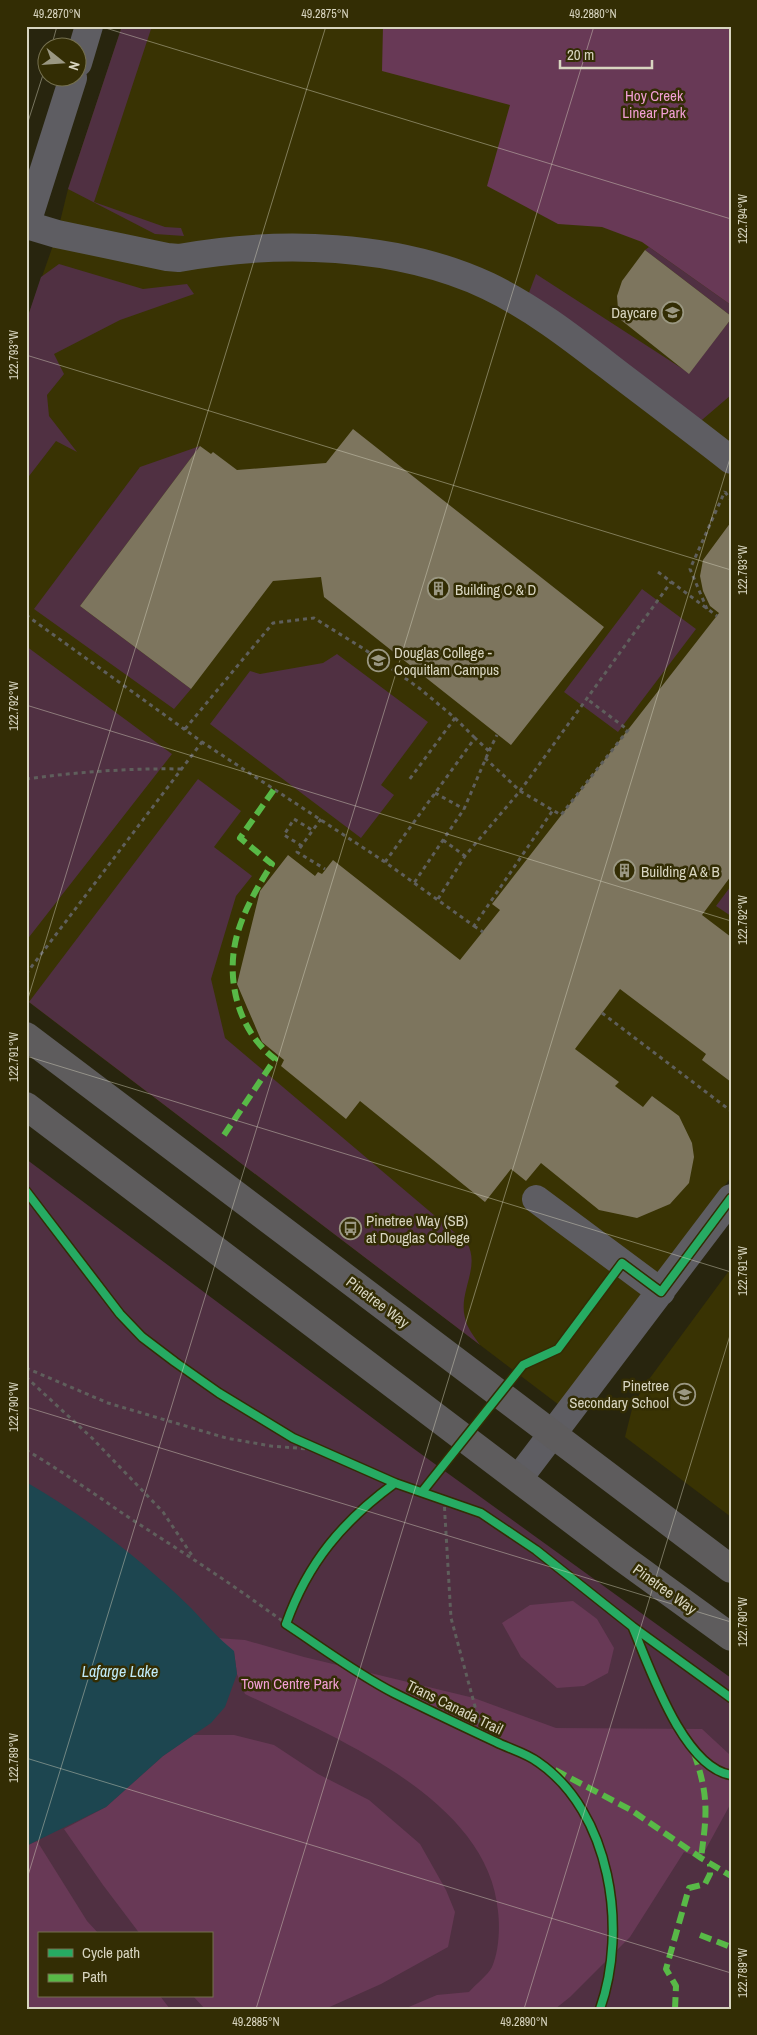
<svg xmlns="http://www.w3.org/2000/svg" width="757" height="2035" font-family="'Archivo Narrow',sans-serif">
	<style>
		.built { fill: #393303 }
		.green { fill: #503042; fill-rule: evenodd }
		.forest { fill: #683956 }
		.water { fill: #1d4650 }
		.building { fill: #7d755e }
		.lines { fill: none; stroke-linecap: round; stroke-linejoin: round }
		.path { stroke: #5f5f5c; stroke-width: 3; stroke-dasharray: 4 4; stroke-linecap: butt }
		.minor { stroke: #5e5d62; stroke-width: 28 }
		.major { stroke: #5e5c5d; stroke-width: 28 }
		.quiet { stroke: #58b947; stroke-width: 6; stroke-dasharray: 12 6; stroke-linecap: butt }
		.cycleway-casing { stroke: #332d04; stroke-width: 11 }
		.cycleway { stroke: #26ab63; stroke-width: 8 }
		.ticks { fill: none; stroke: #d8d5c0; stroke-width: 1; stroke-opacity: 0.45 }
		.labels { text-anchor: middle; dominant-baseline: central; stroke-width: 5; stroke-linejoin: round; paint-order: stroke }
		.park-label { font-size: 15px; fill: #f29fd5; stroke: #332d04 }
		.poi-label { font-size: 15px; fill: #d8d5c0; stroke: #332d04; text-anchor: start }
		.street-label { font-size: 15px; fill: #d8d5c0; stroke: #332d04 }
		.water-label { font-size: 16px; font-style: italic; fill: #c0eaf8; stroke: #332d04 }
		.neatline { fill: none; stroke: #d8d5c0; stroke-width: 2 }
		.ticks-label { font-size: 12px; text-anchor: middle; fill: #d8d5c0 }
	</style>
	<rect width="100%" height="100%" fill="#28250e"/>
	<!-- built -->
	<path class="built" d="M122,26H458L731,277V1177L563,1408L26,1000V322L57,234L68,189Z
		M731,1268V1517L625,1437L633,1405L647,1382Z"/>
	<!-- green -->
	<path class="green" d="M122,26H152L94,202L165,227L181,228L184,236L155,234L68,189Z
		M649,247L731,305V316L645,250Z
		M59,264L143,289L187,284L194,294L120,320L54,354L64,374L47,395L49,416L77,452L56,441L26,480V322L41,277Z
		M536,274L689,373L731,319V395L696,425L527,298Z
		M200,446L80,606L191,689L174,709L34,609L140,467Z
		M642,589L696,629L618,732L564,692Z
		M26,646L172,754L26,941Z
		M337,654L428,722L381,785L394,795L361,838L210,724L250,671L260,674L323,663Z
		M198,779L241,811L214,847L252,876L236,896L211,979L225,1038L467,1243C481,1267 458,1292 465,1318C467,1328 474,1336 480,1345L29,1002Z
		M731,886V916L716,906Z
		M26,1159L410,1446L731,1678V2009H26ZM39,1934H211V1996H39Z"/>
	<!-- forest -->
	<path class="forest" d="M383,26H731V305L642,242L602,227L558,224L487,186L510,105L382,71Z
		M573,1601L597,1619L614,1648L608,1673L584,1686L557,1688L521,1657L502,1623L530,1605Z
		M217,1638L245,1640L304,1657L474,1698L556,1728L702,1729L729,1754L731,1803L701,1858L684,1852L630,1937L570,1997L555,2009H404L437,1995L469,1992C476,1984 488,1975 492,1967C499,1951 500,1928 498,1911C488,1798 333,1737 245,1694L237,1674L234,1652Z
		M193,1735H234L274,1745L318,1774L369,1800L420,1844L446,1890L455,1912L448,1947L381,1984L325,2009H205L193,1996H211V1934H140L103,1885L64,1829L106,1807L163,1756Z
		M37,1841L87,1921L99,1934H39V1996H160L170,2009H26V1846Z"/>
	<!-- water -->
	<path class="water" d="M26,1482C85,1516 142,1560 191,1608C205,1623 218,1638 234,1651L237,1674L225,1707L211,1723L163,1756L106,1807L26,1846Z"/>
	<!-- building -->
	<path class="building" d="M645,250L731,316V319L689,374L621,320L618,309L617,296L622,281Z
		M353,429L604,627L511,745L324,597L321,577L273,581L191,689L80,606L200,446L211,454L213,452L237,470L326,463Z
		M731,522V876L702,915L731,937V1082L702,1060L706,1054L620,989L575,1049L619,1082L615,1086L643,1107L652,1096L679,1116L692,1143L694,1157L689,1183L670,1204L637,1218L599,1210L541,1163L526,1181L511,1169L485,1202L360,1101L346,1119L281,1066L284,1060L262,1042L237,984L260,891L288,855L315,876L318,872L322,874L333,860L460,960L500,910L492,904L719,613L710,606L703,591L700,576L703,560Z"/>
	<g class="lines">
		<!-- path -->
		<path class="path" d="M725,492L731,500
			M658,572L717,616
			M707,609L690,569L725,491
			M26,615L202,742L385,862L474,926L553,810
			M455,718L475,738
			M185,729L273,623L314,618L364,649L419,688L455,718L409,780
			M489,751L497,735
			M485,758L520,791L671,582
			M26,779C78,772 129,768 182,769
			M435,793L464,809
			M321,819L297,852L325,869
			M443,840L465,856
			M302,846L284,835L294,819L312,830
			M385,862L475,738L489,751L464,809L414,883
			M438,899L465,856L520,791L561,815L628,730L587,699
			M474,926L483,932
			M26,974L202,742
			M602,1013L731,1111
			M26,1368L108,1403L226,1438L271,1446L321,1450
			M26,1377L92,1438L163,1512L193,1557
			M26,1450C60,1470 93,1493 125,1515C168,1543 211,1570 253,1600C298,1632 344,1665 392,1692C426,1711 463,1726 498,1743C523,1755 550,1766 568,1788C615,1846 625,1939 600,2009
			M444,1499L451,1618L483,1736
			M286,1624C308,1562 343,1521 395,1483"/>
		<!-- minor -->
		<path class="minor" d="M78,63L89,26
			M27,225L57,234L167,257L179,258C278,240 396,243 488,286C536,309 577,342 620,375C657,403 694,431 731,460
			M26,226L73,78
			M536,1199L661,1292
			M519,1478L731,1198"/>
		<!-- major -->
		<path class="major" d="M26,1036L731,1569
			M26,1106L621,1557L731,1637"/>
		<!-- quiet -->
		<path class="quiet" d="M224,1135L275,1059C238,1031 225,979 237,935C244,910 258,886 272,864L240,838L275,788
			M694,1753C709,1797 707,1813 701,1858
			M555,1770L631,1810L701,1858L731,1876
			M700,1935L731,1947
			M675,2009L676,1986L666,1969L689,1888L705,1884L710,1874V1864"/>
		<defs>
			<path id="cycleway" d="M26,1191L120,1314L142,1337L175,1362L219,1393L293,1438L395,1483L481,1513L536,1550L633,1627L731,1698
				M395,1483C343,1521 308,1562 286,1624C321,1647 357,1674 394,1693C428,1710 462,1726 496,1742C510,1749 526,1753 538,1762C611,1812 628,1929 600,2009
				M422,1492L523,1365L558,1349L622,1263L661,1292L731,1198
				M633,1628C650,1668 683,1767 731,1775"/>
		</defs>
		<!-- cycleway casing -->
		<use href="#cycleway" class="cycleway-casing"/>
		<!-- cycleway -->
		<use href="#cycleway" class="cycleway"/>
	</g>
	<!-- ticks -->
	<path class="ticks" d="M99,26L731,219M51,48L57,26M26,128L48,59M26,355L731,570M26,705L731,921M26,1005L326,26M26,1056L731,1272M26,1407L731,1622M26,1758L731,1973M26,1882L594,26M256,2009L731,455M524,2009L731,1332"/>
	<!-- icons -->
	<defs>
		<symbol id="school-ring" viewBox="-11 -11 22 22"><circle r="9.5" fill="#332d04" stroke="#9a9782" stroke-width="1.5"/><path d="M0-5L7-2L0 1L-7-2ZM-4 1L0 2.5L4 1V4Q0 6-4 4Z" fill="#9a9782"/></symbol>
		<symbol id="building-ring" viewBox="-11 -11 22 22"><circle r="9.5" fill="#332d04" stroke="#9a9782" stroke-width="1.5"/><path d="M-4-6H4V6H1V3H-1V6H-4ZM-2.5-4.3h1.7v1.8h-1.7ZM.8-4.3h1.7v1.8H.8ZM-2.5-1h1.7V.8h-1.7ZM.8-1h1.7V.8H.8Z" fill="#9a9782"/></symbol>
		<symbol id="university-ring" viewBox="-11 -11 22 22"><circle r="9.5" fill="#332d04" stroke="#9a9782" stroke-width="1.5"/><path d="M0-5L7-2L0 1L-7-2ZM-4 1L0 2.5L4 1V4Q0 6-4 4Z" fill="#9a9782"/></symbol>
		<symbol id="bus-ring" viewBox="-11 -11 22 22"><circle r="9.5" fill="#332d04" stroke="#9a9782" stroke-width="1.5"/><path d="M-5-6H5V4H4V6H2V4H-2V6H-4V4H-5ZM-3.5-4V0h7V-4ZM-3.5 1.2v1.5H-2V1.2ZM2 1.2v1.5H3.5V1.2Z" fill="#9a9782"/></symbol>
	</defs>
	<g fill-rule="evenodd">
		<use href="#school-ring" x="660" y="300" width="25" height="25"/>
		<use href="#building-ring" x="426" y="576" width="25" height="25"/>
		<use href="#university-ring" x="366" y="648" width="25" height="25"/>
		<use href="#building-ring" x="612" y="858" width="25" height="25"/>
		<use href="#bus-ring" x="338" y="1216" width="25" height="25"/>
		<use href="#school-ring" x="672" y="1382" width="25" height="25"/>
	</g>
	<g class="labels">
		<!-- park labels -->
		<g class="park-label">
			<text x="654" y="95">Hoy Creek<tspan x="654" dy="17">Linear Park</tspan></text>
			<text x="290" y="1683">Town Centre Park</text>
		</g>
		<!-- poi labels -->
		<g class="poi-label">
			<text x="657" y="312" text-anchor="end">Daycare</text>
			<text x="455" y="589">Building C &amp; D</text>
			<text x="394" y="652">Douglas College -<tspan x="394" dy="17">Coquitlam Campus</tspan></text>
			<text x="641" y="871">Building A &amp; B</text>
			<text x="366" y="1220">Pinetree Way (SB)<tspan x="366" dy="17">at Douglas College</tspan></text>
			<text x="669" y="1385" text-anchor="end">Pinetree<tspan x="669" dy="17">Secondary School</tspan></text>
		</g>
		<!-- street labels -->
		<g class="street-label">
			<text transform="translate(378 1302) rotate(37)">Pinetree Way</text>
			<text transform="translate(665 1589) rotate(36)">Pinetree Way</text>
			<text transform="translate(455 1707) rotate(26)">Trans Canada Trail</text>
		</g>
		<!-- water labels -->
		<g class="water-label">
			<text x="120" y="1671">Lafarge Lake</text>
		</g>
	</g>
	<!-- border -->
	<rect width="757" height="2035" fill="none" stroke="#332d04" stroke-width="55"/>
	<!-- legend -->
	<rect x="38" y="1932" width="175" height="65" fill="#332d04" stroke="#75704f"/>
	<rect x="48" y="1949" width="25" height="8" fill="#26ab63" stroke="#75704f"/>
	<text x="82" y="1958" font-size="15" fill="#d8d5c0">Cycle path</text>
	<rect x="48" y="1974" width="25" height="8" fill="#58b947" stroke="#75704f"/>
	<text x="82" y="1982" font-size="15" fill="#d8d5c0">Path</text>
	<!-- north arrow -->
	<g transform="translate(62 62) rotate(107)"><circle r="24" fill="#332d04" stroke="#75704f"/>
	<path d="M0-4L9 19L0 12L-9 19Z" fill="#9a9782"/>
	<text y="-8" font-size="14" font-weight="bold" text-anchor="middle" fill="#d8d5c0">N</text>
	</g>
	<!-- scale -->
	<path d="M560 60v8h92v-8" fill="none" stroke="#d8d5c0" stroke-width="2.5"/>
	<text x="567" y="60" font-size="15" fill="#d8d5c0" stroke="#332d04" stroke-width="4" paint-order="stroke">20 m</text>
	<rect x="28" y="28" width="702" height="1980" class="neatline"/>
	<g class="ticks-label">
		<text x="57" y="18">49.2870°N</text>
		<text x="325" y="18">49.2875°N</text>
		<text x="593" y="18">49.2880°N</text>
		<text transform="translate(743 219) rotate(-90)" y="4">122.794°W</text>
		<text transform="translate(14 355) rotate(-90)" y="4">122.793°W</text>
		<text transform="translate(743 570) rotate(-90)" y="4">122.793°W</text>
		<text transform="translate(14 706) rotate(-90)" y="4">122.792°W</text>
		<text transform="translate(743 920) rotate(-90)" y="4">122.792°W</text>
		<text transform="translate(14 1057) rotate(-90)" y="4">122.791°W</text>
		<text transform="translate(743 1271) rotate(-90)" y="4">122.791°W</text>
		<text transform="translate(14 1407) rotate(-90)" y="4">122.790°W</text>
		<text transform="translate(743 1622) rotate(-90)" y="4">122.790°W</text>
		<text transform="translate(14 1758) rotate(-90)" y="4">122.789°W</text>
		<text transform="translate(743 1973) rotate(-90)" y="4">122.789°W</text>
		<text x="256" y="2026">49.2885°N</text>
		<text x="524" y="2026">49.2890°N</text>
	</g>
</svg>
